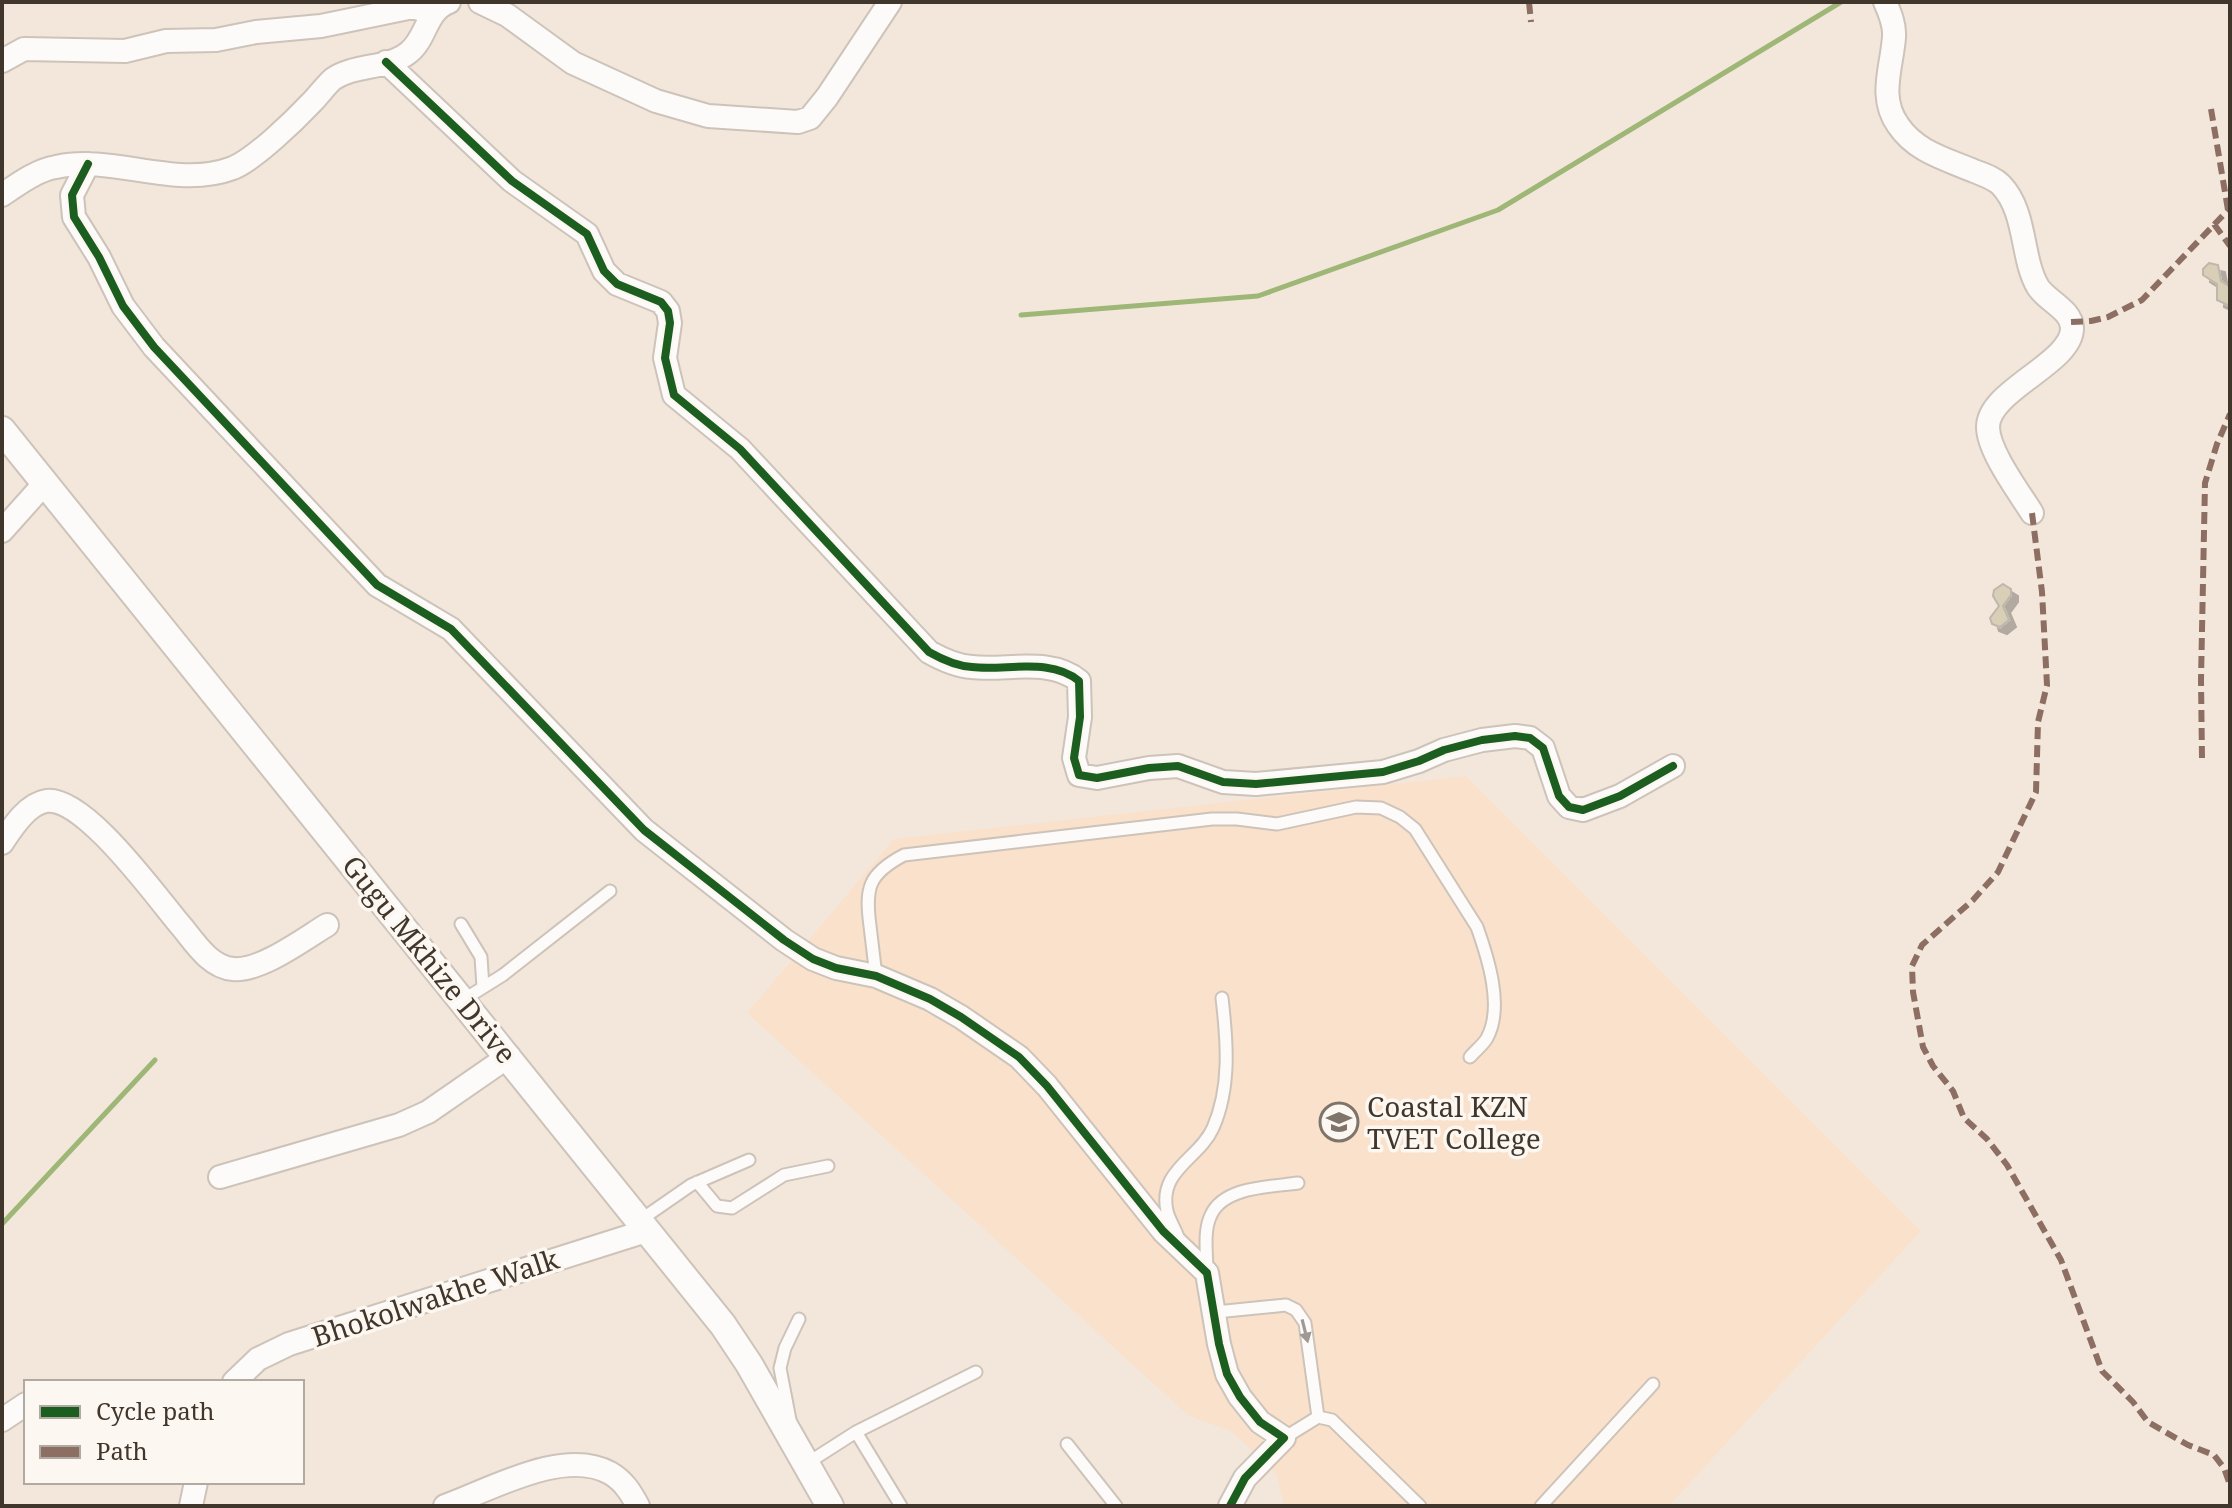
<svg xmlns="http://www.w3.org/2000/svg" width="2232" height="1508" font-family="'Noto Serif',serif">
	<style>
		.built { fill: #f9e1cb }
		.lines { fill: none; stroke-linecap: round; stroke-linejoin: round }
		.stream { stroke: #9eb776; stroke-width: 5 }
		.building { fill: #d9cfb6; stroke: #beb7ac; stroke-width: 2; filter: url(#shadow) }
		.service-casing { stroke: #cdc3b9; stroke-width: 15 }
		.minor-casing { stroke: #cdc3b9; stroke-width: 26 }
		.tertiary-casing { stroke: #cdc3b9; stroke-width: 30 }
		.service { stroke: #fdfbfa; stroke-width: 11 }
		.minor { stroke: #fdfbfa; stroke-width: 22 }
		.tertiary { stroke: #fdfbfa; stroke-width: 26 }
		.quiet { stroke: #8d6e63; stroke-width: 6; stroke-dasharray: 12 6; stroke-linecap: butt }
		.cycleway-casing { stroke: #fcf7f1; stroke-width: 13 }
		.cycleway { stroke: #1b5e20; stroke-width: 8 }
		.oneway { fill: #9f9893 }
		.labels { text-anchor: middle; dominant-baseline: central; stroke-width: 7; stroke-linejoin: round; paint-order: stroke }
		.street-label { font-size: 28px; fill: #41362c; stroke: #fcf7f1 }
		.poi-label { font-size: 28px; fill: #41362c; stroke: #fcf7f1; text-anchor: start }
	</style>
	<defs>
		<filter id="shadow"><feDropShadow dx="7" dy="7" stdDeviation="0" flood-color="#0004"/></filter>
	</defs>
	<rect width="100%" height="100%" fill="#f3e7dc"/>
	<!-- built -->
	<path class="built" d="M1466,776L1921,1231L1669,1506H1284L1276,1473L1231,1431L1189,1416L747,1013L894,839Z"/>
	<g class="lines">
		<!-- stream -->
		<path class="stream" d="M1021,315L1258,296L1498,210L1841,2
			M2,1224L155,1060"/>
	</g>
	<!-- building -->
	<path class="building" d="M2209,263L2218,265L2221,281L2230,287V306L2217,300V284L2203,275V269Z
		M2003,584L2011,589V595L2003,606L2009,620L2000,627L1992,624L1990,618L1999,606L1993,596L1994,590Z"/>
	<g class="lines">
		<defs>
			<path id="service" d="M461,924L481,957L483,987
				M876,976C874,959 872,943 870,926C865,888 868,874 904,855L1212,819H1237L1277,824L1356,807L1381,808L1400,817L1415,829L1477,927C1488,958 1504,1007 1487,1038C1483,1045 1475,1051 1470,1057
				M463,1000L503,975L610,891
				M697,1182L717,1206L732,1208L784,1175L828,1166
				M639,1221L691,1185L749,1160
				M1179,1240C1176,1230 1169,1220 1167,1211C1158,1170 1199,1159 1213,1128C1231,1087 1227,1041 1222,998
				M1207,1272C1207,1254 1203,1231 1211,1215C1224,1186 1272,1187 1298,1183
				M1216,1312L1286,1305L1296,1310L1305,1323L1318,1417
				M790,1420L780,1368L785,1348L799,1319
				M856,1432L901,1506
				M1284,1438L1318,1417L1332,1420L1420,1506
				M1067,1444L1116,1506
				M806,1464L856,1432L976,1372
				M1541,1506L1653,1384"/>
			<path id="minor" d="M480,2L507,15L573,63L656,101L708,116L798,122L810,118L827,97L890,2
				M1885,2C1890,13 1895,25 1894,37C1892,67 1878,97 1898,125C1916,152 1946,159 1974,171C1984,175 1994,178 2001,185C2027,212 2021,259 2038,287C2047,301 2072,310 2072,328C2073,363 1988,390 1988,427C1988,451 2019,492 2032,513
				M2,61L24,49L125,51L166,41L216,40L256,32L321,26L413,7L432,13
				M386,62L512,181L587,234L604,271L617,284L661,302L668,311L670,323L665,358L674,395L740,449L929,652C943,660 956,666 972,667C1006,671 1050,657 1079,681L1080,717L1074,758L1079,775L1097,778L1149,768L1178,766L1223,782L1256,784L1383,772L1419,761L1444,750L1482,740L1515,736L1530,738L1543,748L1559,796L1569,807L1583,810L1620,796L1673,766
				M88,164L72,195L74,217L99,257L123,306L154,347L377,585L451,629L644,830L784,940L813,959L836,968L876,976L930,999L961,1017L1019,1057L1047,1086L1163,1231L1207,1273L1219,1344L1227,1374L1240,1397L1260,1422L1284,1438L1245,1478L1230,1506
				M2,195C18,184 37,170 56,167C115,154 174,190 233,168C255,159 295,120 312,102C319,95 326,85 333,79C355,64 388,69 408,53C427,39 425,11 449,2
				M2,531L44,484
				M2,843C12,828 27,804 46,801C84,795 157,898 182,927C195,943 210,967 233,969C260,972 304,939 327,925
				M220,1177L399,1125L428,1112L509,1056
				M234,1382L258,1359L289,1344L646,1231
				M2,1420L26,1404
				M191,1506L196,1482
				M445,1506C490,1490 564,1447 610,1473C624,1481 631,1493 638,1506"/>
			<path id="tertiary" d="M2,430L723,1325L749,1364L830,1506"/>
		</defs>
		<!-- service casing -->
		<use href="#service" class="service-casing"/>
		<!-- minor casing -->
		<use href="#minor" class="minor-casing"/>
		<!-- tertiary casing -->
		<use href="#tertiary" class="tertiary-casing"/>
		<!-- service -->
		<use href="#service" class="service"/>
		<!-- minor -->
		<use href="#minor" class="minor"/>
		<!-- tertiary -->
		<use href="#tertiary" class="tertiary"/>
		<!-- quiet -->
		<path class="quiet" d="M1529,2L1531,22
			M2211,109L2228,210
			M2214,224L2230,246
			M2071,322L2091,321L2108,317L2142,300L2230,208
			M2032,513L2042,592L2047,685L2038,722L2036,792L1998,872L1973,900L1922,945L1912,966L1913,992L1923,1047L1933,1066L1953,1091L1964,1118L1987,1139L2007,1165L2061,1260L2102,1371L2133,1402L2148,1422L2188,1445L2214,1455L2224,1468L2230,1485
			M2202,758L2201,680L2205,483L2217,444L2230,414"/>
		<defs>
			<path id="cycleway" d="M386,62L512,181L587,234L604,271L617,284L661,302L668,311L670,323L665,358L674,395L740,449L929,652C943,660 956,666 972,667C1006,671 1050,657 1079,681L1080,717L1074,758L1079,775L1097,778L1149,768L1178,766L1223,782L1256,784L1383,772L1419,761L1444,750L1482,740L1515,736L1530,738L1543,748L1559,796L1569,807L1583,810L1620,796L1673,766
				M88,164L72,195L74,217L99,257L123,306L154,347L377,585L451,629L644,830L784,940L813,959L836,968L876,976L930,999L961,1017L1019,1057L1047,1086L1163,1231L1207,1273L1219,1344L1227,1374L1240,1397L1260,1422L1284,1438L1245,1478L1230,1506"/>
		</defs>
		<!-- cycleway casing -->
		<use href="#cycleway" class="cycleway-casing"/>
		<!-- cycleway -->
		<use href="#cycleway" class="cycleway"/>
	</g>
	<!-- one-way arrows -->
	<defs><path id="oneway-solid" d="M-6-.8H1V-3.2L6.5 0L1 3.2V.8H-6Z" transform="scale(2)"/></defs>
	<use class="oneway" href="#oneway-solid" transform="translate(1305 1331) rotate(76)"/>
	<!-- icons -->
	<defs>
		<symbol id="university-ring" viewBox="-11 -11 22 22"><circle r="9.5" fill="#fcf7f1" stroke="#7f746a" stroke-width="1.5"/><path d="M0-5L7-2L0 1L-7-2ZM-4 1L0 2.5L4 1V4Q0 6-4 4Z" fill="#7f746a"/></symbol>
	</defs>
	<g fill-rule="evenodd">
		<use href="#university-ring" x="1317" y="1100" width="44" height="44"/>
	</g>
	<g class="labels">
		<!-- street labels -->
		<g class="street-label">
			<text transform="translate(430 959) rotate(51)">Gugu Mkhize Drive</text>
			<text transform="translate(435 1297) rotate(-18)">Bhokolwakhe Walk</text>
		</g>
		<!-- poi labels -->
		<g class="poi-label">
			<text x="1367" y="1106">Coastal KZN<tspan x="1367" dy="32">TVET College</tspan></text>
		</g>
	</g>
	<!-- border -->
	<rect width="2232" height="1508" fill="none" stroke="#41362c" stroke-width="8"/>
	<!-- legend -->
	<rect x="24" y="1380" width="280" height="104" fill="#fcf7f1" stroke="#b1aaa2" stroke-width="2"/>
	<rect x="40" y="1406" width="40" height="12" fill="#1b5e20" stroke="#b1aaa2" stroke-width="2"/>
	<text x="96" y="1420" font-size="24" fill="#41362c">Cycle path</text>
	<rect x="40" y="1446" width="40" height="12" fill="#8d6e63" stroke="#b1aaa2" stroke-width="2"/>
	<text x="96" y="1460" font-size="24" fill="#41362c">Path</text>
</svg>
